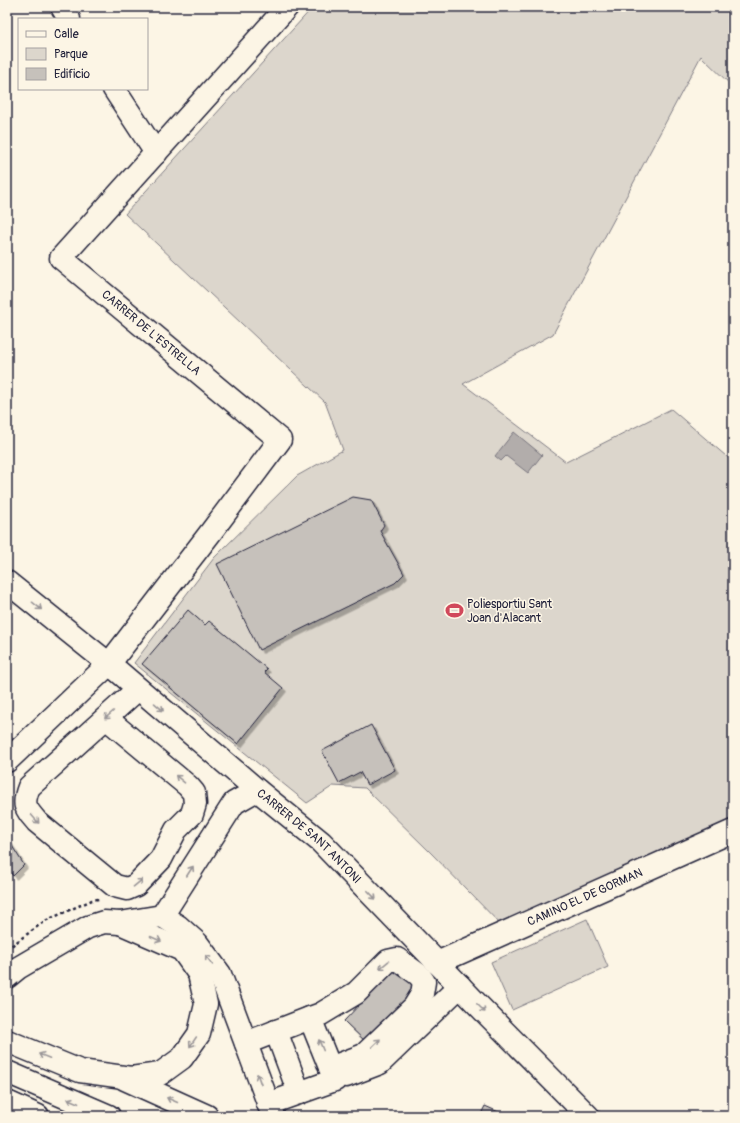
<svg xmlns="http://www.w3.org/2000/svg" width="740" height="1123" font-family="Pangolin,sans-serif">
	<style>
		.green { fill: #dcd6cc; stroke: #7f7c84 }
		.water { fill: #b2adab; stroke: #78757e }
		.building { fill: #c6c1bb; stroke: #22223b; filter: url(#shadow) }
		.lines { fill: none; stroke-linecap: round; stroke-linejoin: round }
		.minor-casing { stroke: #22223b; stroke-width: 25 }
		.major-casing { stroke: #22223b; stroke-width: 25 }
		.path { stroke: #22223b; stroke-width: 2.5; stroke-dasharray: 3 3; stroke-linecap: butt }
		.minor { stroke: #fcf5e5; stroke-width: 22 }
		.major { stroke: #fcf5e5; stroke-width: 22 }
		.oneway { stroke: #9a9698 }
		.labels { text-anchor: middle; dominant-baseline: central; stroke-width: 3; stroke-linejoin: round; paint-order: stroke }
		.street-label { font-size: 12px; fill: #22223b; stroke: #fcf5e5 }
		.poi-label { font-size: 12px; fill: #22223b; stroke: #fcf5e5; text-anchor: start }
	</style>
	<defs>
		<filter id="shadow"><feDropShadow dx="3.5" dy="3.5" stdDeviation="0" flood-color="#0004"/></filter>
	</defs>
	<rect width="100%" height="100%" fill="#fcf5e5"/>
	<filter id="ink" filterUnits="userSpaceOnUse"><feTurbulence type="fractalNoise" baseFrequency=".025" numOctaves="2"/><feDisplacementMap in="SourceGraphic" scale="8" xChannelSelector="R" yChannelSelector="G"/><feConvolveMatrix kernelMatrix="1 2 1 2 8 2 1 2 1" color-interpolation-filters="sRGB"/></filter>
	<g filter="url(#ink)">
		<!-- green -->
		<path class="green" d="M313,7H733V87L701,56L553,334L463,384L566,462L671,409L733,462V819L506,930L431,853L365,788L333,786L307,803L134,663L214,558L297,476L343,450L325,402L125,214Z
			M587,919L608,967L512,1010L491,962Z"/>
		<!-- water -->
		<path class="water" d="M514,432L542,455L528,473L506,456L501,461L495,456Z"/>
		<!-- building -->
		<path class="building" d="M353,497L371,500L384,525L380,531L404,574L395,583L259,650L217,564Z
			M188,610L205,625L209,621L267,669L264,672L283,688L238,744L142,664Z
			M371,725L395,770L367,785L360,772L339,783L322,751Z
			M7,732L17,742L7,752Z
			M7,838L24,865L13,876L7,867Z
			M395,967L419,991L368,1044L344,1021Z
			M485,1106L508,1116H480Z"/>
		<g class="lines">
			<defs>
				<g id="minor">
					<path d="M62,7L69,19"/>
					<path d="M114,89L156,153"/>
					<path id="s1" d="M7,582L119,672L257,790L321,842L478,1005L588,1116"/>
					<path d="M106,718L188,786L194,793L195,804L192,814L176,830L161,859L136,885L127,889L115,886L37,822C25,808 22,805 29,787L138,689"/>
					<path d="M7,761L109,664L211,532L280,440L61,258L287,7"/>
					<path d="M162,916L234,803L257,790"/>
					<path id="s2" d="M437,963L733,831"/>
					<path d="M7,977L18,968L88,927L104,922L120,923L162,916L178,926L197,943L220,974L273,1116"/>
					<path d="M310,1018L321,1014L356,993L388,961L397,959L419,975L424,982L422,994L414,1007L364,1055L330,1068"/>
					<path d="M276,1031L299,1093"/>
					<path d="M7,1041L80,1071L131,1078L160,1074L182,1058L199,1034L206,1004L199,974L182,950L120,923"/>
					<path d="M246,1043L310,1018L335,1080L268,1104"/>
					<path d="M346,1076L380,1063L460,986"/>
					<path d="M125,1079L207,1116"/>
				</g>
				<path id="major" d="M7,1072L109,1116
					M7,1102L38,1116"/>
			</defs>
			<!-- minor casing -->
			<use href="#minor" class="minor-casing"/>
			<!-- major casing -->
			<use href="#major" class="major-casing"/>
			<!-- path -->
			<path class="path" d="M7,949L45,921L92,900L99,899"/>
			<!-- minor -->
			<use href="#minor" class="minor"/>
			<!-- major -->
			<use href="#major" class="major"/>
		</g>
		<!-- one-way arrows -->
		<defs><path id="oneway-shaft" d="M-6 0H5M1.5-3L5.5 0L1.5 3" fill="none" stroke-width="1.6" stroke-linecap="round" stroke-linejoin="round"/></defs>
		<g class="oneway">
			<use href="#oneway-shaft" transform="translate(37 606) rotate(39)"/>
			<use href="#oneway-shaft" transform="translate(159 707) rotate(41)"/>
			<use href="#oneway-shaft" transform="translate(109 715) rotate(138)"/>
			<use href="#oneway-shaft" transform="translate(180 779) rotate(-140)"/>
			<use href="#oneway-shaft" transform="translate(35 819) rotate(48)"/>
			<use href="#oneway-shaft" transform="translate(190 871) rotate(-57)"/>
			<use href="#oneway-shaft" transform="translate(138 883) rotate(-40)"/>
			<use href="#oneway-shaft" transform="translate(372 895) rotate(46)"/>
			<use href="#oneway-shaft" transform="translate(156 939) rotate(24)"/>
			<use href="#oneway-shaft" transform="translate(209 960) rotate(-126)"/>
			<use href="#oneway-shaft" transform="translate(384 965) rotate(140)"/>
			<use href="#oneway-shaft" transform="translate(481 1008) rotate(45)"/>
			<use href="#oneway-shaft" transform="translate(193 1042) rotate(124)"/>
			<use href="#oneway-shaft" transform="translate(376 1043) rotate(-44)"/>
			<use href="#oneway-shaft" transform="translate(321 1045) rotate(-112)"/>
			<use href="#oneway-shaft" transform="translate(44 1056) rotate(-158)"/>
			<use href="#oneway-shaft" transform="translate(259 1079) rotate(-110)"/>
			<use href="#oneway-shaft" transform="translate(172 1100) rotate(-156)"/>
			<use href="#oneway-shaft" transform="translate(73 1101) rotate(-157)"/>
		</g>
	</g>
	<!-- icons -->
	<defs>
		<symbol id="stadium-bare" viewBox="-9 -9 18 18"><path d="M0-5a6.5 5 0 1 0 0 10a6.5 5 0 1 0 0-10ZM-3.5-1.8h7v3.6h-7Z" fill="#d1495b" stroke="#fcf5e5" stroke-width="2.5" paint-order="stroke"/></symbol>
	</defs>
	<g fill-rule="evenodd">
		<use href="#stadium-bare" x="442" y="598" width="25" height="25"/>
	</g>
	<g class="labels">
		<!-- street labels -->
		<g class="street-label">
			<text transform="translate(151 333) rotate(40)">CARRER DE L'ESTRELLA</text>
			<text stroke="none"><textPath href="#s1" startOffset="395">CARRER DE SANT ANTONI</textPath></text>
			<text stroke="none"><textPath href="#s2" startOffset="162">CAMINO EL DE GORMAN</textPath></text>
		</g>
		<!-- poi labels -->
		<g class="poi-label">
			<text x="467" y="604">Poliesportiu Sant<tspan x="467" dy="14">Joan d'Alacant</tspan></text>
		</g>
	</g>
	<!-- margin -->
	<rect width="740" height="1123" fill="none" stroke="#fcf5e5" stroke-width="24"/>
	<rect x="12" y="12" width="716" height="1099" fill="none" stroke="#22223b" stroke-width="1.5" filter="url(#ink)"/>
	<!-- legend -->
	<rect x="18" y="18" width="130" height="72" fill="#fcf5e5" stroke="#a5a1a1"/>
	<rect x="26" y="31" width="20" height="6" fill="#fcf5e5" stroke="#a5a1a1"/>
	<text x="54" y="38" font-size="12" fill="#22223b">Calle</text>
	<rect x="26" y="48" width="20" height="12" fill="#dcd6cc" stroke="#a5a1a1"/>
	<text x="54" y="58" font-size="12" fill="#22223b">Parque</text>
	<rect x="26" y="68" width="20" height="12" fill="#c6c1bb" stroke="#a5a1a1"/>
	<text x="54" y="78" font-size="12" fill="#22223b">Edificio</text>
</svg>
